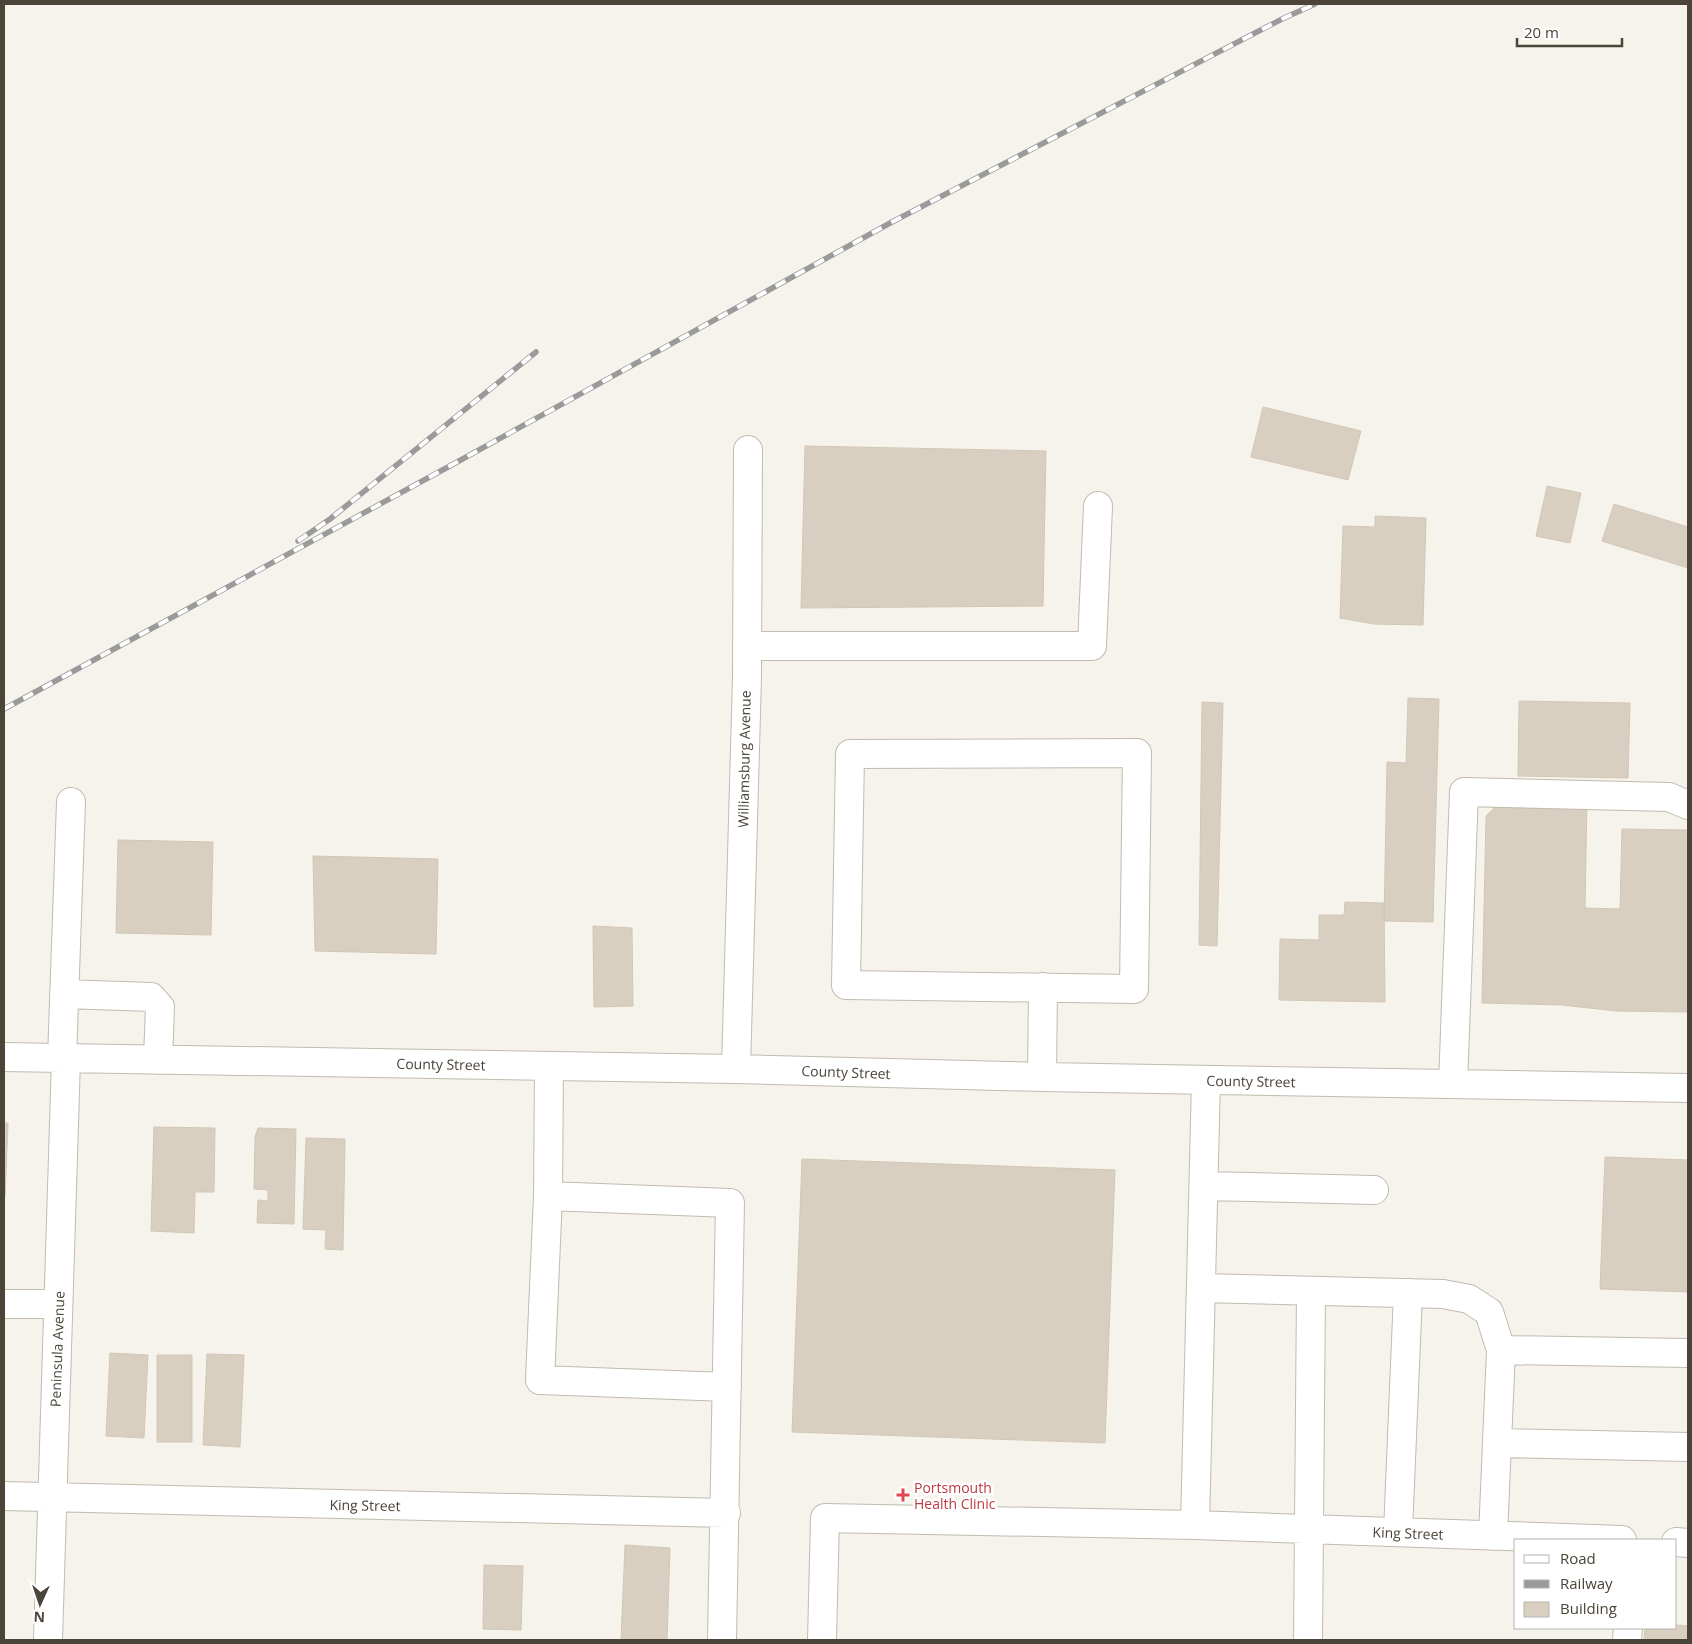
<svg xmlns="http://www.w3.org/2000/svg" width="1692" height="1644" font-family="'Open Sans',sans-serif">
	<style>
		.building { fill: #d8cfc1; stroke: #d3c7b4 }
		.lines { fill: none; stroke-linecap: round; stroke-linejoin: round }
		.minor-casing { stroke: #c2bbae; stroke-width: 30 }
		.minor { stroke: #fff; stroke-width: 28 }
		.rail-casing { stroke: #9a9a9a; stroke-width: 5.5 }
		.rail { stroke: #fff; stroke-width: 4; stroke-dasharray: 11; stroke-linecap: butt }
		.health-dot { fill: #e0444e; stroke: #fff; stroke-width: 2 }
		.labels { text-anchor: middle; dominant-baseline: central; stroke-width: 5; stroke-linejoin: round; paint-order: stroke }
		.street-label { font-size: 14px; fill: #4b4439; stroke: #fff }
		.health-label { font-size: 14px; fill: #be3a42; stroke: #fff; text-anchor: start }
	</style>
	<rect width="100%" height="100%" fill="#f6f3ec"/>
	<!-- building -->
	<path class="building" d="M1263,407L1361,431L1348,480L1251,457Z
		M805,446L1046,451L1043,606L801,608Z
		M1547,486L1581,493L1570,543L1536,536Z
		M1614,504L1688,527V568L1602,541Z
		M1375,516L1426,518L1423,625L1374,624L1340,618L1343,526L1375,527Z
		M1408,698L1439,699L1433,922L1384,921L1387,762L1406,763Z
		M1519,701L1630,703L1628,778L1518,776Z
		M1202,702L1223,703L1217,946L1199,945Z
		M1507,796L1587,798L1585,908L1620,909L1622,829L1688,830V1012L1616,1011L1562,1005L1482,1003L1486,816Z
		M118,840L213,842L211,935L116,933Z
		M313,856L438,859L436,954L315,951Z
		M1345,902L1384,903L1385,1002L1279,1000L1280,939L1319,940V915H1344Z
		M593,926L632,928L633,1006L594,1007Z
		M4,1123H8L5,1197H4Z
		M154,1127L215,1128L214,1192H195L194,1233L151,1231Z
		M258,1128L296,1129L294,1224L257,1223L258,1200L268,1201V1190L254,1189L255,1137Z
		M306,1138L345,1139L343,1250L325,1249L326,1230L303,1229Z
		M1605,1157L1688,1160V1292L1600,1289Z
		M802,1159L1115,1170L1105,1443L792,1432Z
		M110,1353L148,1355L144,1438L106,1436Z
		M207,1354L244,1355L240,1447L203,1445Z
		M157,1355H192V1442H157Z
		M625,1545L670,1548L667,1640H621Z
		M484,1565L523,1566L521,1630L483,1629Z
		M1676,1625L1688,1626V1640H1644L1645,1628H1676Z"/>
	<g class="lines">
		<defs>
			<path id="minor" d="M747,646H1092L1098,506
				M1137,753L1134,989L846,985L850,754Z
				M64,994L151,997L160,1007L158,1060
				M4,1057L736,1069L1042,1077L1688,1088
				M62,1059L71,802
				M549,1066L548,1196L730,1203L722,1640
				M736,1069L747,678L748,450
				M1042,1077L1043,987
				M1453,1084L1464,792L1669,797L1688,805
				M1204,1186L1374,1190
				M548,1196L540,1380L727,1387
				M1201,1288L1443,1294L1469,1299L1489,1312L1501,1350L1688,1353
				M4,1304H58
				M1497,1443L1688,1447
				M4,1496L726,1513
				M1195,1525L1206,1080
				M1398,1532L1408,1293
				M1493,1536L1501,1350
				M1676,1542L1688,1543
				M48,1640L66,1059
				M822,1640L825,1518L1195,1525L1622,1540
				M1308,1640L1311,1291
				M1627,1640L1628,1628"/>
		</defs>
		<!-- minor casing -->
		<use href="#minor" class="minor-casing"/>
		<!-- minor -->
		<use href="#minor" class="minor"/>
		<defs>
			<path id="rail" d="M298,541L330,519L536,352
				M4,709L448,467L892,222L1282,19L1315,4"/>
		</defs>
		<!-- rail casing -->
		<use href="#rail" class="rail-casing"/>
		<!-- rail -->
		<use href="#rail" class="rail"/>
	</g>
	<!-- markers -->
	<path class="health-dot" d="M900.5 1487.5h5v5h5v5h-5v5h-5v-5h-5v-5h5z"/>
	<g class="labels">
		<!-- street labels -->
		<g class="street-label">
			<text transform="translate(744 759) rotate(-89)">Williamsburg Avenue</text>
			<text transform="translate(441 1064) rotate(1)">County Street</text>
			<text transform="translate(846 1072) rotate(2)">County Street</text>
			<text transform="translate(1251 1081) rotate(1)">County Street</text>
			<text transform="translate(57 1349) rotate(-88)">Peninsula Avenue</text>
			<text transform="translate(365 1505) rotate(1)">King Street</text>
			<text transform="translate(1408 1533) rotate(2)">King Street</text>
		</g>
		<!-- health labels -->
		<g class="health-label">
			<text x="914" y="1487">Portsmouth<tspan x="914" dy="16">Health Clinic</tspan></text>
		</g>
	</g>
	<!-- border -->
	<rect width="1692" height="1644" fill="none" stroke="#4b4439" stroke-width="10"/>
	<!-- legend -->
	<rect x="1514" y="1539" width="162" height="90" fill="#ffffff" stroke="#b7b4b0"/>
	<rect x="1524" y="1555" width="25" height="8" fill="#ffffff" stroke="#b7b4b0"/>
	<text x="1560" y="1564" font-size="15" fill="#4b4439">Road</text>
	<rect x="1524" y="1580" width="25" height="8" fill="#9a9a9a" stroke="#b7b4b0"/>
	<text x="1560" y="1589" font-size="15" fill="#4b4439">Railway</text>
	<rect x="1524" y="1602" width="25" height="15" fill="#d8cfc1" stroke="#b7b4b0"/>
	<text x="1560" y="1614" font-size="15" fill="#4b4439">Building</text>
	<!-- north arrow -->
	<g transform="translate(40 1604) rotate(183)" stroke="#ffffff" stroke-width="4" paint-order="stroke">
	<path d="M0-4L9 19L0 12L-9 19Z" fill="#4b4439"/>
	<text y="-8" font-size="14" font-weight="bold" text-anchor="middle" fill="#4b4439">N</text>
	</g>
	<!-- scale -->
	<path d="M1517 38v8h105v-8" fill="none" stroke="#4b4439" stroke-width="2.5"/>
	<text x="1524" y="38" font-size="15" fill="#4b4439" stroke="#ffffff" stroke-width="4" paint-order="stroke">20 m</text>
</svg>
